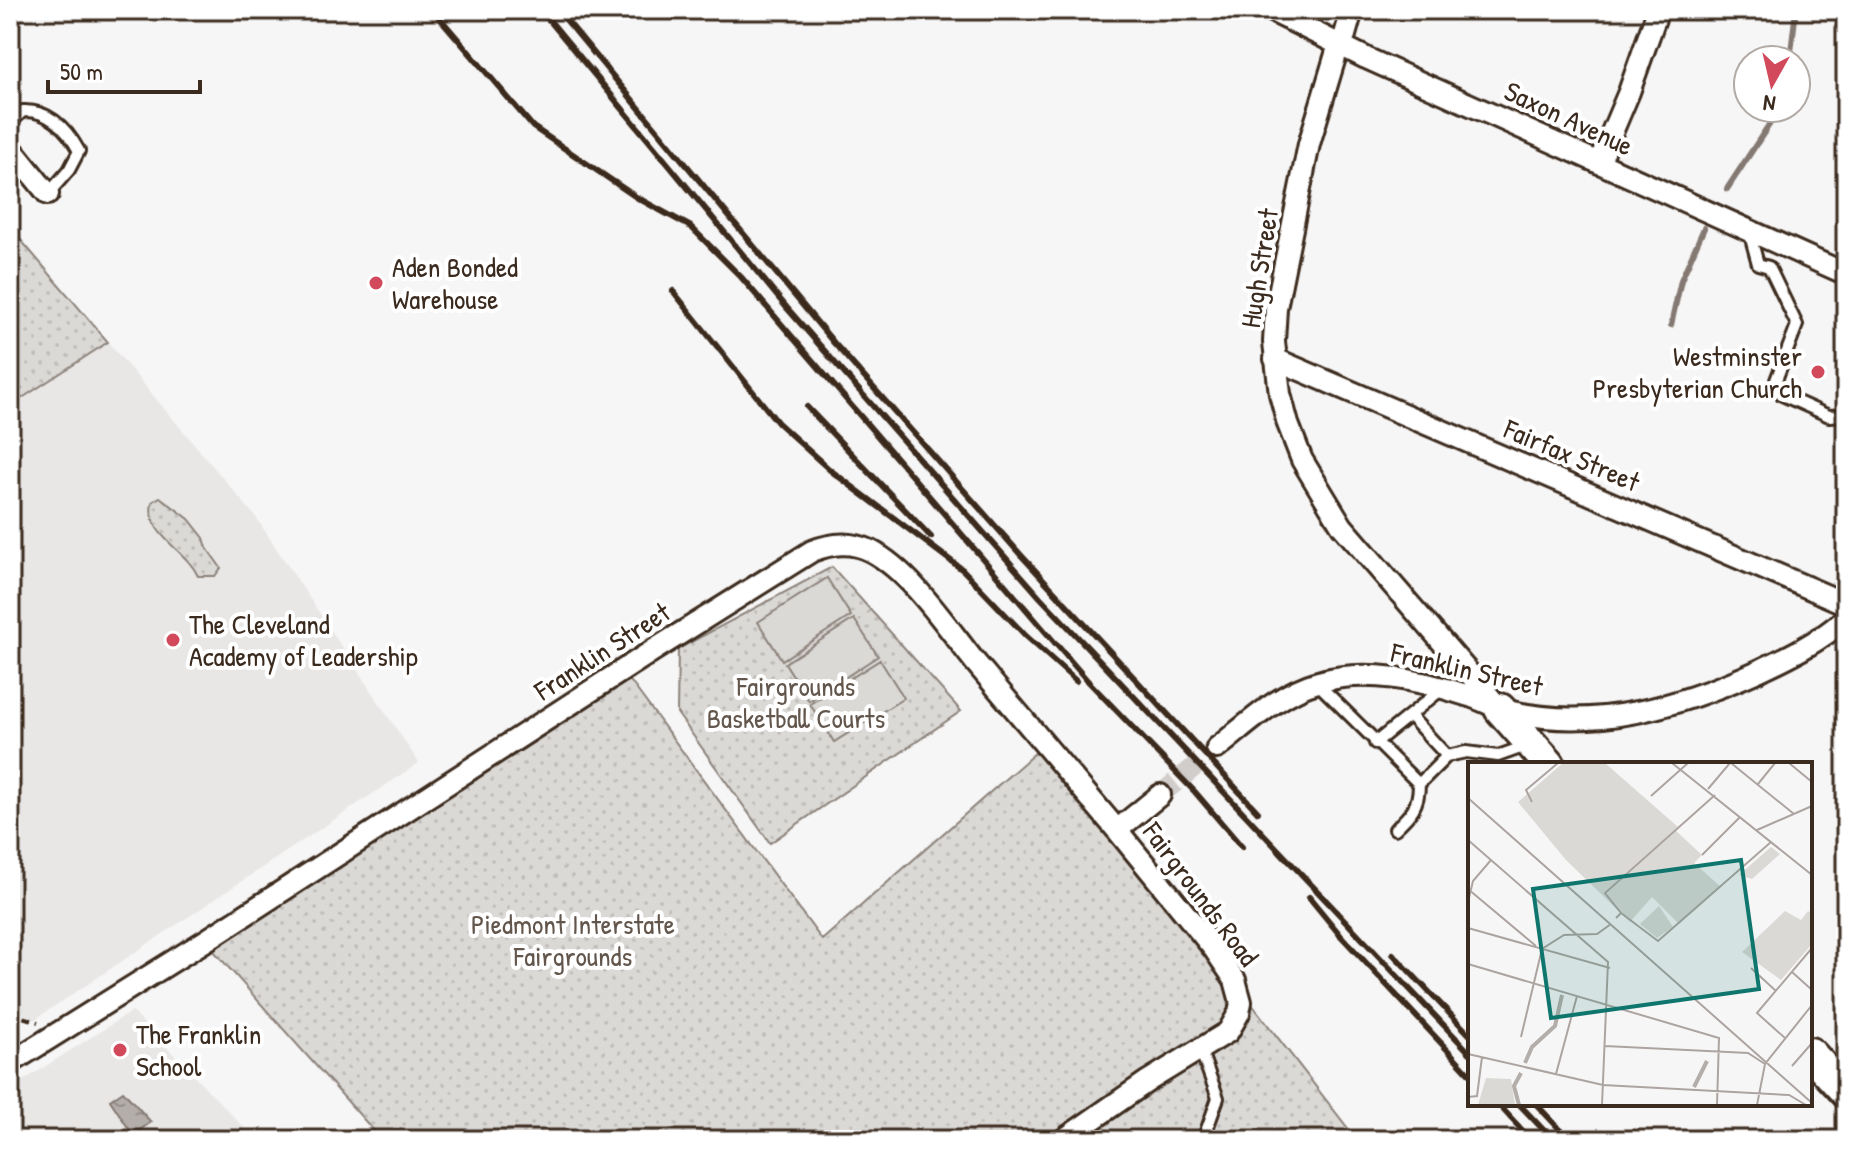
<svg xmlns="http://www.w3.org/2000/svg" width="1856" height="1150" font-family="'Patrick Hand',sans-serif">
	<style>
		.built { fill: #e9e7e6 }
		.green { fill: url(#green-dots); stroke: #8b827a; stroke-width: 2 }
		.pitch { fill: #dbd9d6; stroke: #8b827a; stroke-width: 2 }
		.water { fill: url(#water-ripples); stroke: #847972; stroke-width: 2 }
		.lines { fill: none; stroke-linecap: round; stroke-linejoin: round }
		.stream { stroke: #847972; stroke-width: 6 }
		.street-tunnel { stroke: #d1cdcb; stroke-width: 20; stroke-dasharray: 20 10; stroke-linecap: butt }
		.lane-casing { stroke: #3b2a1e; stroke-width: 16 }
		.street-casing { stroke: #3b2a1e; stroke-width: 26 }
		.secondary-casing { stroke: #3b2a1e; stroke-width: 36 }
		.path { stroke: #3b2a1e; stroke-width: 4; stroke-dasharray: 8 6; stroke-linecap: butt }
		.lane { stroke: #fff; stroke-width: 10 }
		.street { stroke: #fff; stroke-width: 20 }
		.secondary { stroke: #fff; stroke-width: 30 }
		.rail { stroke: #3b2a1e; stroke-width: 6 }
		.poi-dot { fill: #d1495b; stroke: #fff; stroke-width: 3 }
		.labels { text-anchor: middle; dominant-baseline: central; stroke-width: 8; stroke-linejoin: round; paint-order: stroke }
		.street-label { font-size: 28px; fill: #3b2a1e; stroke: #fff }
		.poi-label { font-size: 28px; fill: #3b2a1e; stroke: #fff; text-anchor: start }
		.park-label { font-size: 28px; fill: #63564c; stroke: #fff }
		.inset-river { fill: none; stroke: #b4aeaa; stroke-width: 4 }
		.inset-road { fill: none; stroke: #aca4a0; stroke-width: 2 }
		.view { fill: #0f766e; fill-opacity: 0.15; stroke: #0f766e; stroke-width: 4 }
		.inset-edge { fill: none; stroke: #3b2a1e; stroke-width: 4 }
	</style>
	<defs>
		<pattern id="green-dots" width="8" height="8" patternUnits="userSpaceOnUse" patternTransform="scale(2)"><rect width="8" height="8" fill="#dbd9d6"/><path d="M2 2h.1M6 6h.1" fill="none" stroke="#bdbab7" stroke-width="1.8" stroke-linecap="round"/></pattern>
		<pattern id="water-ripples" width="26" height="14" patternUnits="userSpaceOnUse" patternTransform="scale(2)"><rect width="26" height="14" fill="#b4aeaa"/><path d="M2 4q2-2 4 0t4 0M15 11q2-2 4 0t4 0" fill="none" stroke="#948e8a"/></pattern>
	</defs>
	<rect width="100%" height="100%" fill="#f7f6f6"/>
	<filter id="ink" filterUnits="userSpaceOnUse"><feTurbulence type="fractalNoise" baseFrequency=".0125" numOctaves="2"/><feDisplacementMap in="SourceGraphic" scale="16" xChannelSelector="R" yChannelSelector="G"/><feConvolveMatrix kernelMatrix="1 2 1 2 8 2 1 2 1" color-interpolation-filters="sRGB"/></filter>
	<g filter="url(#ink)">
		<!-- built -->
		<path class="built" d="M108,342L255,516L419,763L31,1022L10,1001V406Z
			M132,1011L256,1140H10V1089Z"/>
		<!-- green -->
		<path class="green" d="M20,239L108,342L10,406V248Z
			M160,497L189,519L204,538L207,548L221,568L215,576H198C186,549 145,535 152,502Z
			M832,567L961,711L770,843L677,713L678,649Z
			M623,671L822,940L1044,745L1117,830L1357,1140H382L205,941Z"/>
		<!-- pitch -->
		<path class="pitch" d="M827,578L851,616L782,660L758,622Z
			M854,619L878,656L809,701L785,663Z
			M880,660L904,698L834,742L810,704Z"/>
		<!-- water -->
		<path class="water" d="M123,1091L151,1122L133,1135L110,1100Z"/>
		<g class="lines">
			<!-- stream -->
			<path class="stream" d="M1790,60L1796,10
				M1727,189L1780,108
				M1671,325L1681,280L1704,228"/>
			<!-- street-tunnel -->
			<path class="street-tunnel" d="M1160,795L1217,748"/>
			<defs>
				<path id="lane" d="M10,123L23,111C49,110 67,129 79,151L69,170L48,194
					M1749,231L1758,264L1769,267L1797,325L1776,380L1782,395L1829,416L1846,415
					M1316,682L1419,784L1447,756L1466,752L1498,756L1526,746
					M1410,716L1447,756
					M1375,743L1442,689
					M1395,829C1411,814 1419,806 1419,784
					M1200,1049L1218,1098L1203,1140"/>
				<path id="street" d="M1270,10L1366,58L1846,274
					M1352,10L1345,35L1336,54L1309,144L1276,308L1274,342L1280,394L1288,424L1302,460L1342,526L1500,709
					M10,147L48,194
					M1599,163L1629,92L1658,10
					M1275,359L1846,604
					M1217,748C1248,724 1279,693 1318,682C1366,668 1420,680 1466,695C1482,699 1496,709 1512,712C1598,731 1680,706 1758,671C1788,657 1821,641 1846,618
					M10,1063L205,941L654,650L812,551C832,543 851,541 871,551C911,572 947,627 975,662C1022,718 1069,774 1117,830L1160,795
					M1063,1140L1148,1081L1228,1032L1239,1013L1241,1002L1235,980L1214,949L1117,830"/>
				<path id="secondary" d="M1500,709L1549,764
					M1810,1053L1846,1092"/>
			</defs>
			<!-- lane casing -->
			<use href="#lane" class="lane-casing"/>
			<!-- street casing -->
			<use href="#street" class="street-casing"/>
			<!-- secondary casing -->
			<use href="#secondary" class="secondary-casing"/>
			<!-- path -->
			<path class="path" d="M10,396L22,388
				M10,1013L38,1022"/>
			<!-- lane -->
			<use href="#lane" class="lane"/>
			<!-- street -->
			<use href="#street" class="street"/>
			<!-- secondary -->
			<use href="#secondary" class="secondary"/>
			<!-- rail -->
			<path class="rail" d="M433,10L533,127L636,197L691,227L741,277L1086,679L1195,792L1242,847
				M541,10L787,308L1040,597L1470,1053
				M558,10L834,343L1020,554L1258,812
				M673,291L778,423L830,470L963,570L1026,636L1076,681
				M807,407L931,537
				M1309,897L1341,936L1470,1074
				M1393,954L1470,1035
				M1498,1104L1531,1140
				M1519,1104L1553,1140
				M1536,1104L1570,1140"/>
		</g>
	</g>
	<!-- markers -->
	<g class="poi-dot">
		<circle cx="376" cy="283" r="8"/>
		<circle cx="1818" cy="372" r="8"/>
		<circle cx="173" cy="640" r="8"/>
		<circle cx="120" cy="1050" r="8"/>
	</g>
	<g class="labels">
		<!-- street labels -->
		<g class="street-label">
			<text transform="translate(1569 118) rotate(25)">Saxon Avenue</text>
			<text transform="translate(1259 268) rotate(-81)">Hugh Street</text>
			<text transform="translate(1572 455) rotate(23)">Fairfax Street</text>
			<text transform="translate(602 651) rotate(-33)">Franklin Street</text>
			<text transform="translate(1467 669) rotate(13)">Franklin Street</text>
			<text transform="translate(1201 894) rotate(53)">Fairgrounds Road</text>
		</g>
		<!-- poi labels -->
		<g class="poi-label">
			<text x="392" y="267">Aden Bonded<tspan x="392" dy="32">Warehouse</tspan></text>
			<text x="1802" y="356" text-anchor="end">Westminster<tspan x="1802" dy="32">Presbyterian Church</tspan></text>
			<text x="189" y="624">The Cleveland<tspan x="189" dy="32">Academy of Leadership</tspan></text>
			<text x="136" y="1034">The Franklin<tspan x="136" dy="32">School</tspan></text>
		</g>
		<!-- park labels -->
		<g class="park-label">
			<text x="796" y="686">Fairgrounds<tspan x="796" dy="32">Basketball Courts</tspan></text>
			<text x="573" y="924">Piedmont Interstate<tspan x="573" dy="32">Fairgrounds</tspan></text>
		</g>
	</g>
	<!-- overview -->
	<g transform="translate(1468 762)">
		<rect width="344" height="344" fill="#f7f6f6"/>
		<path d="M95,1H137L210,65L207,68L234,93L226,101L253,125L211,162L184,135L162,160L98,98L50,40ZM303,85L312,92L284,117L271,113ZM191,144L205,165L189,176L172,162ZM317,149L333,158L340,149L344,152V182L313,218L274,190Z" fill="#dbd9d6"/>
		<path d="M18,316L43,317L47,343H10Z" fill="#dbd9d6"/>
		<path class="inset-river" d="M57,301L64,285L87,264L94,233M226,325L239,299M51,343L46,324L53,311"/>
		<path class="inset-road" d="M204,1L344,113M263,1L326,52M321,1L344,20M290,22L307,1M240,27L262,1M183,34L220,1M0,36L344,341M64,40L58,28L90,1M289,68L344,44M0,78L140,200L134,343M234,93L272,55M0,127L68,184M0,140L5,119L23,98M153,151L137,131L247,33M148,156L153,151L190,179L303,80M0,166L142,206M0,202L251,276L249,343M283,206L308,229M324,210L344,228M53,275L74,187L96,173L129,172L143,162M317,276L289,251L344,186M137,284L280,291L297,302M0,292L135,323L321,333L338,343M324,304L344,281M88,312L109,234M0,335L9,334L14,295M289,343L297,302L344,243"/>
		<path class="view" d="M273,98L291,227L83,256L65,127Z"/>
		<rect width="344" height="344" class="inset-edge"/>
	</g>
	<!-- margin -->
	<rect width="1856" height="1150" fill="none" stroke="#fff" stroke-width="40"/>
	<rect x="20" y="20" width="1816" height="1110" fill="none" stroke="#3b2a1e" stroke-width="3" filter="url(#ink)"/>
	<!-- north arrow -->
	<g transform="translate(1772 84) rotate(188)"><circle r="38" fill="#ffffff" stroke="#b1aaa5" stroke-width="2"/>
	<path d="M0-6L14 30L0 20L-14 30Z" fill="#d1495b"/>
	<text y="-12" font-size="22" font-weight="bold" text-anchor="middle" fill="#3b2a1e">N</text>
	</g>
	<!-- scale -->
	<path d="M48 80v12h152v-12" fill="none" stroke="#3b2a1e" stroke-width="4"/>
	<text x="60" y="80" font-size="24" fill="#3b2a1e" stroke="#ffffff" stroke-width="6" paint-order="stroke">50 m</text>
</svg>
